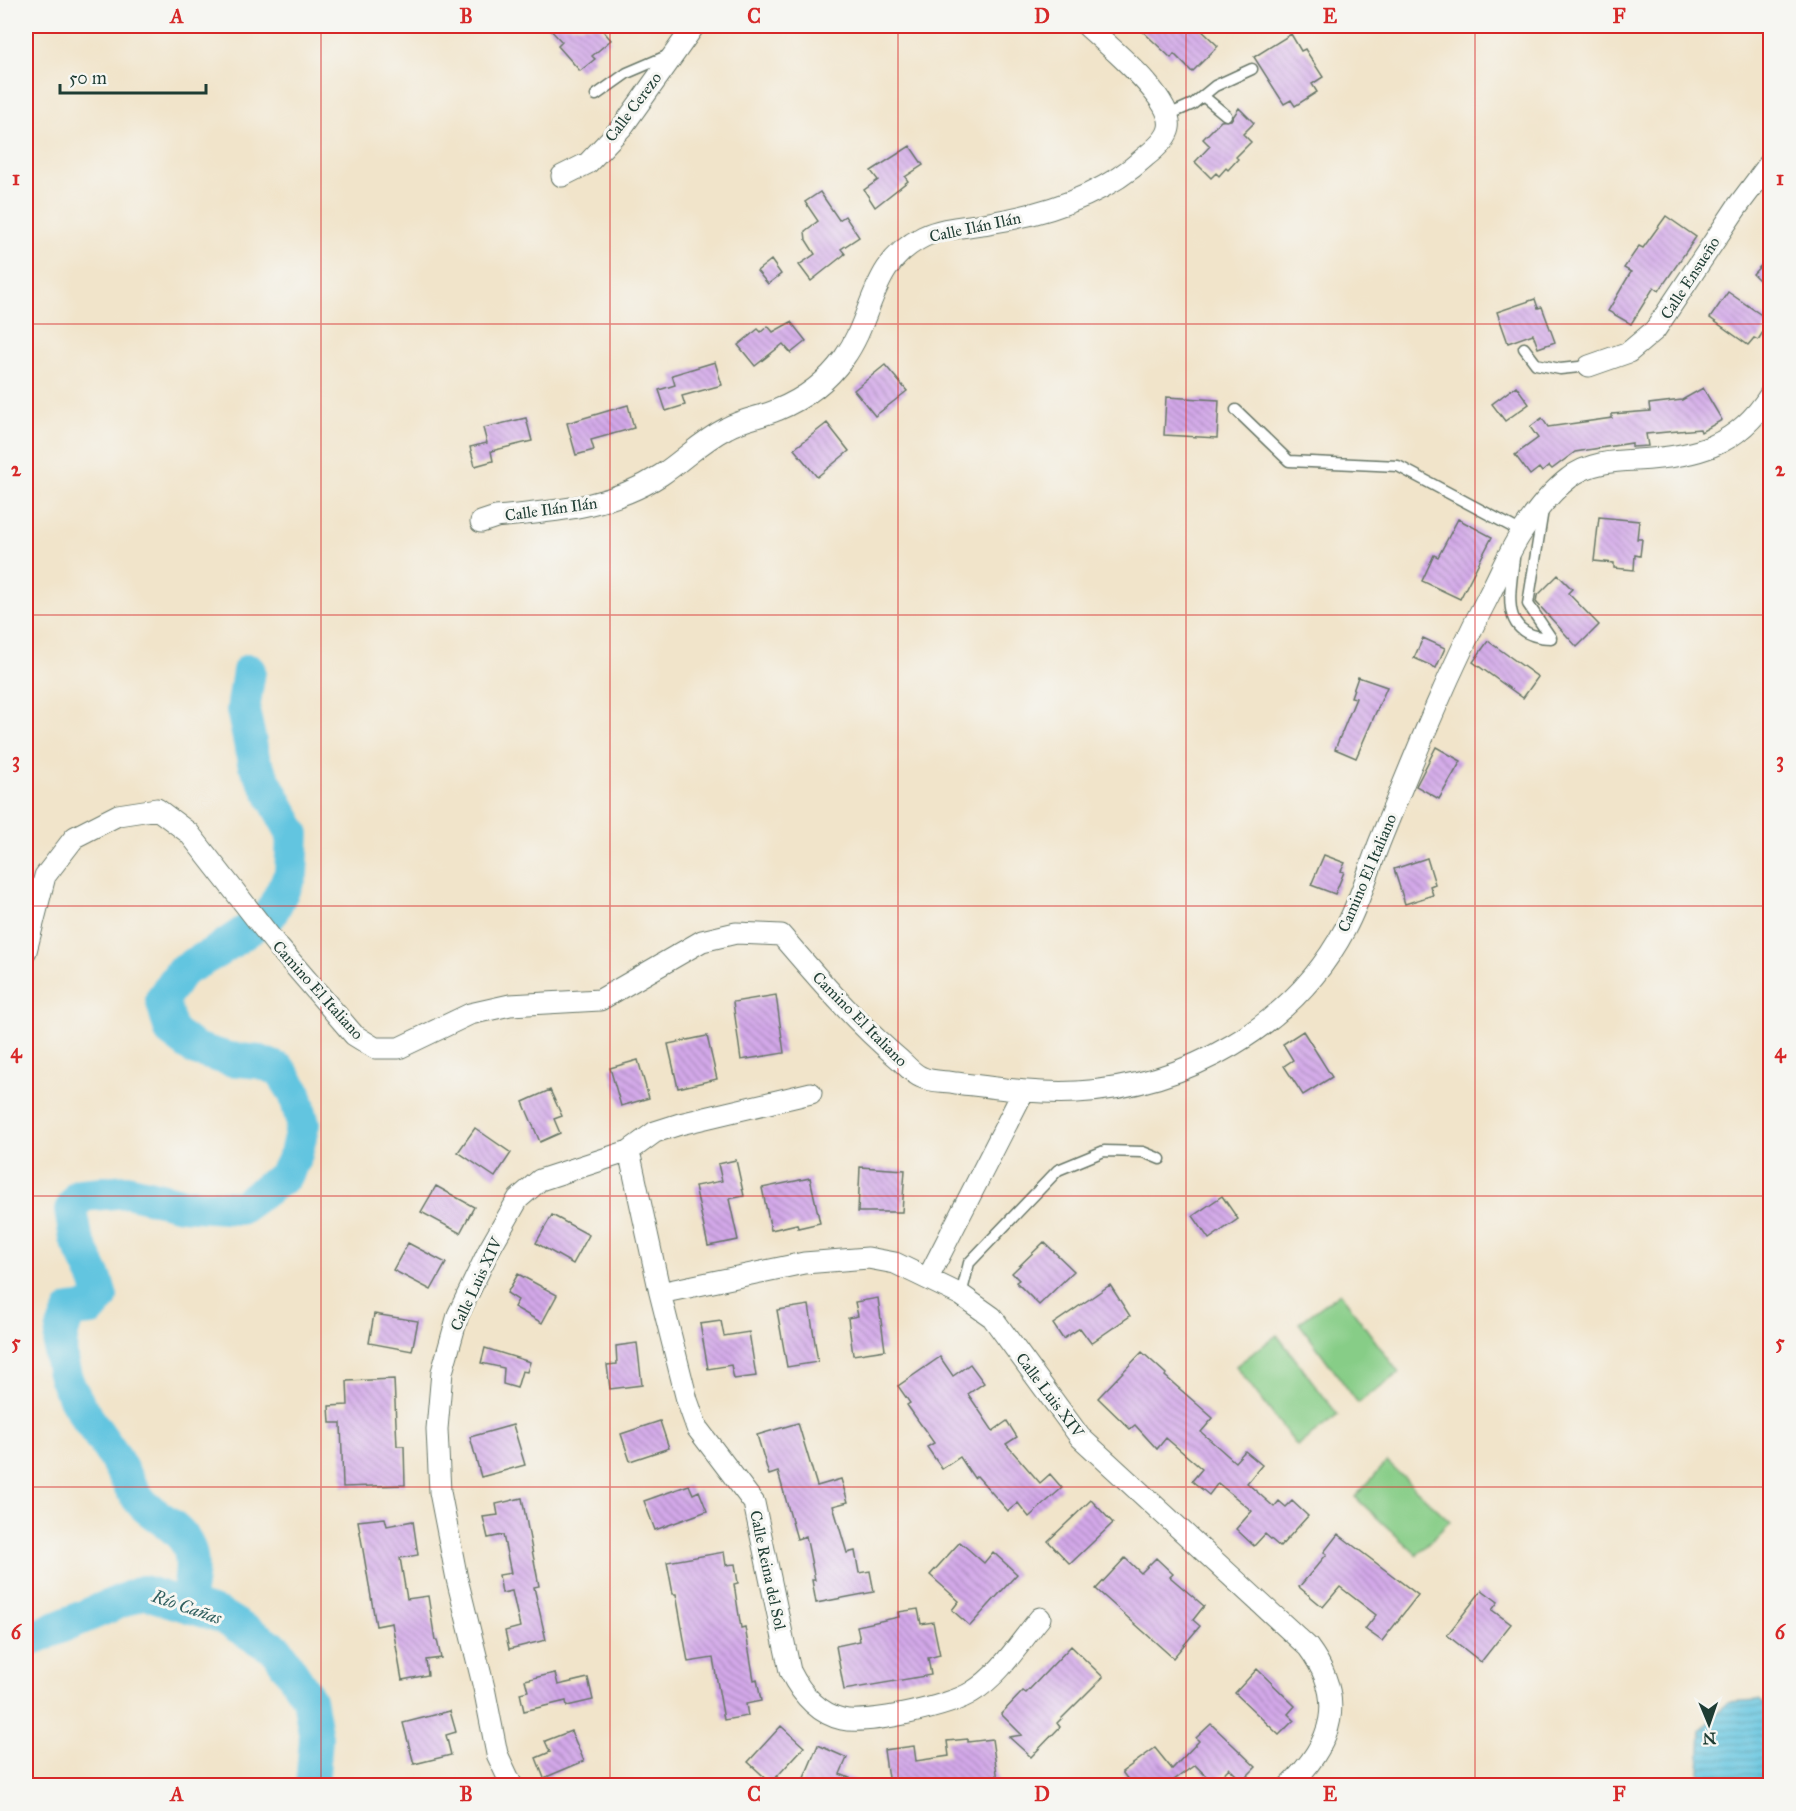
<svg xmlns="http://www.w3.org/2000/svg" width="1796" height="1811" font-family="'IM FELL Great Primer',serif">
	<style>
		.pitch { fill: #87cd87; stroke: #53855e; stroke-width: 1.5 }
		.water { fill: url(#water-rules); stroke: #40818a; stroke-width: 1.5 }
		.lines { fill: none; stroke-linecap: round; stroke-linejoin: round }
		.river { stroke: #62c5e0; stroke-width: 34 }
		.building { fill: url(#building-back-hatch) }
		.lane-casing { stroke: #687768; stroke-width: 13 }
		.street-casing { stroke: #687768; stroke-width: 23 }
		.lane { stroke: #fff; stroke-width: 10 }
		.street { stroke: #fff; stroke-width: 21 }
		.grid { fill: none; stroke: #d62828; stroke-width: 1.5; stroke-opacity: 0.55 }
		.labels { text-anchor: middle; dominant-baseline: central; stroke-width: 6; stroke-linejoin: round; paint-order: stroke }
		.street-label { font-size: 16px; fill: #1f3d34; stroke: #f6f6f2 }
		.water-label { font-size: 18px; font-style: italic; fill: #305f5f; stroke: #f6f6f2 }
		.neatline { fill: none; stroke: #d62828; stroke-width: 2 }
		.grid-label { font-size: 20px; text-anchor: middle; font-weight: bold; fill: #d62828 }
	</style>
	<defs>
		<pattern id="water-rules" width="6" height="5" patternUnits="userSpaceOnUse" patternTransform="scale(1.5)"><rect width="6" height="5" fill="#62c5e0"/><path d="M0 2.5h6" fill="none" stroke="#50a1b6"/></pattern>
		<pattern id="building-back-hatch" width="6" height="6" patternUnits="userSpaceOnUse" patternTransform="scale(1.5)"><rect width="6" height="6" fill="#d3a8e9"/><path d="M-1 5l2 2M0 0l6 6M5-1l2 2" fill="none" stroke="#ab8abe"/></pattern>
	</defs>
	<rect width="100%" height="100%" fill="#f6f6f2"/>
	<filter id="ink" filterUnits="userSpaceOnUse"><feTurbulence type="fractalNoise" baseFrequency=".0167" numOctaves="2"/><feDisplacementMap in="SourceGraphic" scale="12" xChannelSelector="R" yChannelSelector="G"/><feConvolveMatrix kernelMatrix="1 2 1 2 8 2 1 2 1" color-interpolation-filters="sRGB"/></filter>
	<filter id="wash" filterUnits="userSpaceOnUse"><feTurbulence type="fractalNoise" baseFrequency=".008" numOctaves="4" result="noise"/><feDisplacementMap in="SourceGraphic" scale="24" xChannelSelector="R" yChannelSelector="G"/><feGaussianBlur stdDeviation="1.35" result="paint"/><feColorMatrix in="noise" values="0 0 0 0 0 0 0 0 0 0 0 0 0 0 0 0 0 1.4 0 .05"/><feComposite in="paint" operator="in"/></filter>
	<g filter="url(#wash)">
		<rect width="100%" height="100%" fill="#f1e4ca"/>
		<!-- pitch -->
		<path class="pitch" d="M1340,1293L1399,1373L1358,1403L1299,1323Z
			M1277,1335L1338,1415L1297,1446L1236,1366Z
			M1387,1462L1450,1521L1417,1555L1355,1497Z"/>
		<!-- water -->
		<path class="water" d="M1759,1700L1770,1709V1785H1707L1699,1774L1701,1730L1728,1702Z"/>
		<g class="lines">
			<!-- river -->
			<path class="river" d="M187,1605C189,1586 197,1560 186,1542C177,1526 158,1518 145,1506C132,1494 123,1471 113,1455C85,1413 39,1364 71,1311L91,1309L101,1297L96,1280L76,1238L71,1210L80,1195L127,1191L181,1204L240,1208L285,1176L296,1154L303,1124L295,1093L280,1070L260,1062L229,1059L195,1049L171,1031L162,999L182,971L216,952L270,915L291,874L293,834L254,762L243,710L249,671
				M26,1641L143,1592L221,1616L277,1650L309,1699L316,1738L312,1786"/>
		</g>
		<g id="blocks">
			<!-- building -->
			<path class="building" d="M547,26H599L611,40L592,56L595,59L580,71L558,46L562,42Z
				M1137,26H1197L1218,46L1192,72L1174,54L1171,58Z
				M1291,34L1301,51L1305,49L1323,77L1312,84L1317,92L1295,106L1291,100L1284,104L1254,57Z
				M1239,108L1254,123L1243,134L1251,142L1236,157L1238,159L1228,170L1226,168L1219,176L1216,173L1211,178L1195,162L1210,146L1203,139L1221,121L1231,120Z
				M910,146L923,165L905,177L908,181L875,207L864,190L878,180L871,171Z
				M820,192L839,220L845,216L859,237L841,249L845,254L811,281L799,265L815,254L806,240L805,231L818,221L805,202Z
				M1666,216L1696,237L1659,291L1654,287L1631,324L1608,311L1631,272L1624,268L1639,246L1643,248Z
				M1770,256V291L1753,274Z
				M771,260L781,274L768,284L757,271Z
				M1728,292L1770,321L1758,340L1754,338L1748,345L1710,318Z
				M1535,299L1538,308L1542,307L1555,342L1538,348L1533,334L1508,343L1497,312Z
				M791,322L806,341L791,353L783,344L755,366L738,345L758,329L761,332L768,326L773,332Z
				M715,362L722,385L682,396L685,405L666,411L659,390L675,385L672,375Z
				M885,365L907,391L875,416L854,390Z
				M1516,386L1529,404L1505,421L1492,404Z
				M1703,388L1722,420L1701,432L1700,429L1646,434L1648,446L1632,447V443L1575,452L1552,469L1549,466L1542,472L1539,468L1530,475L1515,455L1538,438L1530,427L1542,418L1548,427L1612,418V414L1650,411L1649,404L1682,400Z
				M1166,397L1219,400L1217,438L1164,435Z
				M628,405L634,428L591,440L594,450L576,455L567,423Z
				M526,418L532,441L491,451L493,461L475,466L470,447L487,443L483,428Z
				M827,423L849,451L817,477L794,449Z
				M1599,517L1639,521L1637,539H1642L1640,556L1635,555L1634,570L1614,568V563L1594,561Z
				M1458,519L1492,537L1460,599L1422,581L1434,555L1438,557Z
				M1558,575L1572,589L1568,593L1599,625L1577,647L1536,602L1537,596Z
				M1423,638L1445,648L1436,668L1414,658Z
				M1488,641L1538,677L1523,698L1473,662Z
				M1358,677L1387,687L1356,758L1335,749L1356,698L1351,697Z
				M1436,747L1461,761L1439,799L1416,786Z
				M1324,855L1345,863L1341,871L1344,872L1335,894L1311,885Z
				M1427,858L1435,884L1430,886L1433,895L1405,904L1394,869Z
				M776,995L784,1053L741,1060L733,1002Z
				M1303,1031L1332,1077L1303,1095L1284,1066L1293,1060L1283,1044Z
				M707,1036L717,1079L678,1088L668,1044Z
				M638,1060L649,1098L621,1106L610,1068Z
				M550,1090L562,1116L554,1119L560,1133L540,1142L523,1102Z
				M475,1128L511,1153L495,1177L458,1152Z
				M736,1160L744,1196L729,1199L738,1240L708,1246L695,1186L722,1181L718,1164Z
				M860,1167L905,1170L902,1212H858Z
				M810,1178L820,1223L798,1228L797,1224L771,1230L762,1188Z
				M436,1186L474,1207L460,1233L421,1212Z
				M1222,1196L1238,1219L1209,1239L1193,1216Z
				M552,1215L589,1235L573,1264L536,1243Z
				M1044,1242L1074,1271L1039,1305L1016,1282L1019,1280L1012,1273Z
				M408,1243L446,1263L431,1290L393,1270Z
				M518,1274L557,1295L542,1323L514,1307L518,1300L507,1293Z
				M1110,1285L1130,1316L1091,1343L1080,1328L1063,1339L1053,1324Z
				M878,1298L885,1350L853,1355L848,1318L858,1316L855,1302Z
				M809,1305L818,1362L787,1367L777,1310Z
				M374,1314L418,1321L412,1351L369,1343Z
				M721,1321L724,1336L749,1332L756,1376L734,1379L731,1365L708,1369L700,1324Z
				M637,1343L642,1385L610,1389L607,1365L617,1364L616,1346Z
				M485,1348L530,1362L527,1372L522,1371L517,1388L503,1384L504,1368L481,1363Z
				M1142,1352L1166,1374L1165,1376L1213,1418L1201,1432L1235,1462L1245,1451L1262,1465L1247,1483L1274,1507L1279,1501L1286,1507L1292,1501L1308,1516L1280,1547L1265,1534L1254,1546L1236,1529L1252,1511L1218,1483L1209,1495L1192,1481L1202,1469L1166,1438L1157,1449L1135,1425L1130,1429L1098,1398Z
				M940,1357L953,1376L970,1364L984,1383L968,1394L993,1431L1007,1421L1017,1437L1006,1444L1040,1483L1050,1474L1062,1488L1029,1517L1018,1503L1008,1511L977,1476L974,1478L960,1457L942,1469L927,1447L934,1443L907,1405L910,1403L898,1386Z
				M394,1379L397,1446H404L405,1485L343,1487L341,1423H330L329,1406L348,1405L347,1381Z
				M660,1421L669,1448L630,1461L621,1434Z
				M798,1423L817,1486L841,1479L848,1502L833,1506L847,1553L855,1551L859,1573L870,1571L874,1592L816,1603L812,1580H815L806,1536L797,1539L778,1472L769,1475L757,1435Z
				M513,1425L525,1465L481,1477L470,1437Z
				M689,1485L693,1494L699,1491L707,1511L655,1530L644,1501Z
				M522,1498L539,1586L534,1587L546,1640L509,1649L505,1631L520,1627L512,1591L502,1593L499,1575L511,1573L503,1535L488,1538L483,1517L498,1515L496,1504Z
				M1091,1500L1113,1523L1070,1564L1048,1541Z
				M385,1518L387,1526L413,1521L418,1555L400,1558L407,1599L428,1596L435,1640H437L441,1658L426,1660L428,1675L402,1680L392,1623L376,1626L358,1521Z
				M1338,1534L1418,1595L1382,1641L1365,1629L1376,1615L1340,1587L1323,1607L1299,1587L1327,1554L1324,1552Z
				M960,1542L984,1563L993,1552L1017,1574L970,1626L952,1610L959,1601L930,1575Z
				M724,1552L726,1565L735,1564L738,1583L734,1584L741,1628L745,1627L754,1680L757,1679L761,1701L746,1704L748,1716L724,1720L713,1658L688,1662L676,1594H673L667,1562Z
				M1125,1558L1141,1573L1156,1558L1173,1574L1170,1577L1204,1606L1193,1620L1200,1626L1173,1658L1096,1589Z
				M1482,1590L1498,1602L1492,1610L1511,1624L1481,1662L1447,1635Z
				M918,1609L921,1624L933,1622L940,1655L928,1658L931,1675L844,1690L836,1646L860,1641L857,1626L899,1617L898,1612Z
				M1071,1646L1103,1677L1057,1723L1060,1727L1031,1757L1009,1737L1022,1735L1001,1714L1023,1691L1026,1693Z
				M1257,1669L1295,1706L1288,1714L1294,1720L1279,1735L1235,1693Z
				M555,1673L558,1685L588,1678L593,1700L567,1706L566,1701L524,1711L520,1693L528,1691L525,1680Z
				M450,1711L456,1732L446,1735L451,1755L414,1764L403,1723Z
				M1211,1724L1256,1767L1242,1781L1229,1768L1214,1784L1195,1765L1167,1785H1132L1122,1772L1155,1748L1172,1769L1199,1741L1196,1738Z
				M781,1726L804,1747L771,1783L748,1762Z
				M571,1731L584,1761L544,1778L536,1758L550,1752L545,1741Z
				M968,1739V1742L992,1739L998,1780L975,1785H889L884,1750L914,1746L916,1761L949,1756L947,1741Z
				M818,1745L847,1758L840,1774L866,1785H801Z"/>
		</g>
	</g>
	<g filter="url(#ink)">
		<use href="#blocks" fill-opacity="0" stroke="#687768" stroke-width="1.5"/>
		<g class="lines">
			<defs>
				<path id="lane" d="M596,95L627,73L669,55
					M1203,96L1226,115
					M1168,115L1193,104L1215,86L1252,69
					M1524,348L1536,364L1560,369L1589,366
					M1236,410L1289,461L1398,466L1522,532
					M1514,558C1510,595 1499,637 1551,638L1528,604L1543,510
					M961,1295L969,1263L1058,1170L1104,1151L1143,1152L1160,1159"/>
				<path id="street" d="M562,176L588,163L623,126L694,26
					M1589,366L1629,352L1655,330L1737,207L1770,163
					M481,522L496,517C555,511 610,508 661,475C685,459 700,442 727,428C743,419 761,417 777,410C804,399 827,382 844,358C875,315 869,264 923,237C943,227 967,227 989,223C1045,214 1103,196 1145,157C1154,150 1167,139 1169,128C1175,99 1107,45 1087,26
					M26,951L45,876L75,837L118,815L157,809L189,833L275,943L354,1035L375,1048H399L470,1014L510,1005L600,1000L702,941L736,933L781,935C818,978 855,1022 899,1059C905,1064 913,1074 921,1077C930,1082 946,1081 956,1083C996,1088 1036,1094 1077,1092C1186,1086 1293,1027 1345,929C1361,900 1369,867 1382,836C1415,755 1448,673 1489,595C1500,574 1509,551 1522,532C1534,514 1552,491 1569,478C1587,463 1614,461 1636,460C1695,457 1737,447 1770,395
					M629,1151L660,1293L687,1400L697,1428L754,1503L790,1671C801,1693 817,1713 842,1719C867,1725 951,1706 972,1692C1000,1675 1020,1642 1040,1618
					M928,1278L1023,1092
					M660,1293L804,1263L868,1258L895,1263L961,1295L992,1317L1080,1437L1308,1647C1347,1699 1333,1743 1289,1786
					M512,1786L497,1754L484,1688L457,1579L440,1492L437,1429L442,1372L458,1315L489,1250L518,1199L540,1180L629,1151L655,1132L680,1124L811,1093"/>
			</defs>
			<!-- lane casing -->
			<use href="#lane" class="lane-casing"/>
			<!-- street casing -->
			<use href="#street" class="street-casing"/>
			<!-- lane -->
			<use href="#lane" class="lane"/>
			<!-- street -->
			<use href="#street" class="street"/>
		</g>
	</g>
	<!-- grid -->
	<path class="grid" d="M321,26V1786M610,26V1786M898,26V1786M1186,26V1786M1475,26V1786M26,324H1770M26,615H1770M26,906H1770M26,1196H1770M26,1487H1770"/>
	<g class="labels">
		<!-- street labels -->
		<g class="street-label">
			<text transform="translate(633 107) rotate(-53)">Calle Cerezo</text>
			<text transform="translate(975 227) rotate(-12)">Calle Ilán Ilán</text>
			<text transform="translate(1690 278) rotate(-57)">Calle Ensueño</text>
			<text transform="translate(551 509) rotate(-8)">Calle Ilán Ilán</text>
			<text transform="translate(1367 873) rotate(-67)">Camino El Italiano</text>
			<text transform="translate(318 990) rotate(48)">Camino El Italiano</text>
			<text transform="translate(860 1019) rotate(45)">Camino El Italiano</text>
			<text transform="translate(476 1284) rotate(-65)">Calle Luis XIV</text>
			<text transform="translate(1050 1395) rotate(53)">Calle Luis XIV</text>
			<text transform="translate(768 1570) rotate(78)">Calle Reina del Sol</text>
		</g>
		<!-- water labels -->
		<g class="water-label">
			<text transform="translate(187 1607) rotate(19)">Río Cañas</text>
		</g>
	</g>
	<!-- margin -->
	<rect width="1796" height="1811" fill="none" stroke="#f6f6f2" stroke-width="66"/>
	<!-- north arrow -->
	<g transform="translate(1709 1724) rotate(178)" stroke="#f6f6f2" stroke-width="4.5" paint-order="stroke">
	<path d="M0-4.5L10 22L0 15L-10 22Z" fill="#1f3d34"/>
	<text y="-9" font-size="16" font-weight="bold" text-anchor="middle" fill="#1f3d34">N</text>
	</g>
	<!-- scale -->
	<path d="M60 84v9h146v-9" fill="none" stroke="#1f3d34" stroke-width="3"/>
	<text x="69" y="84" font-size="18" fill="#1f3d34" stroke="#f6f6f2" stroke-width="4.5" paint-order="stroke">50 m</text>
	<rect x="33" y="33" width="1730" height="1745" class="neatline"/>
	<g class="grid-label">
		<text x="177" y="23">A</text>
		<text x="466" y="23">B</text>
		<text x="754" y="23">C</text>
		<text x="1042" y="23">D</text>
		<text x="1330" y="23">E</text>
		<text x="1619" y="23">F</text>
		<text x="16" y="185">1</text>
		<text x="1780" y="185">1</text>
		<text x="16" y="476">2</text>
		<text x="1780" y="476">2</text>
		<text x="16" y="767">3</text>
		<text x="1780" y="767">3</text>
		<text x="16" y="1058">4</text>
		<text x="1780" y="1058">4</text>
		<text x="16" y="1349">5</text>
		<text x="1780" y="1349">5</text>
		<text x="16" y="1639">6</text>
		<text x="1780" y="1639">6</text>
		<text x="177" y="1801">A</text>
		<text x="466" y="1801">B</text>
		<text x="754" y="1801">C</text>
		<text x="1042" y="1801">D</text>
		<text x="1330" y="1801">E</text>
		<text x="1619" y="1801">F</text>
	</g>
</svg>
